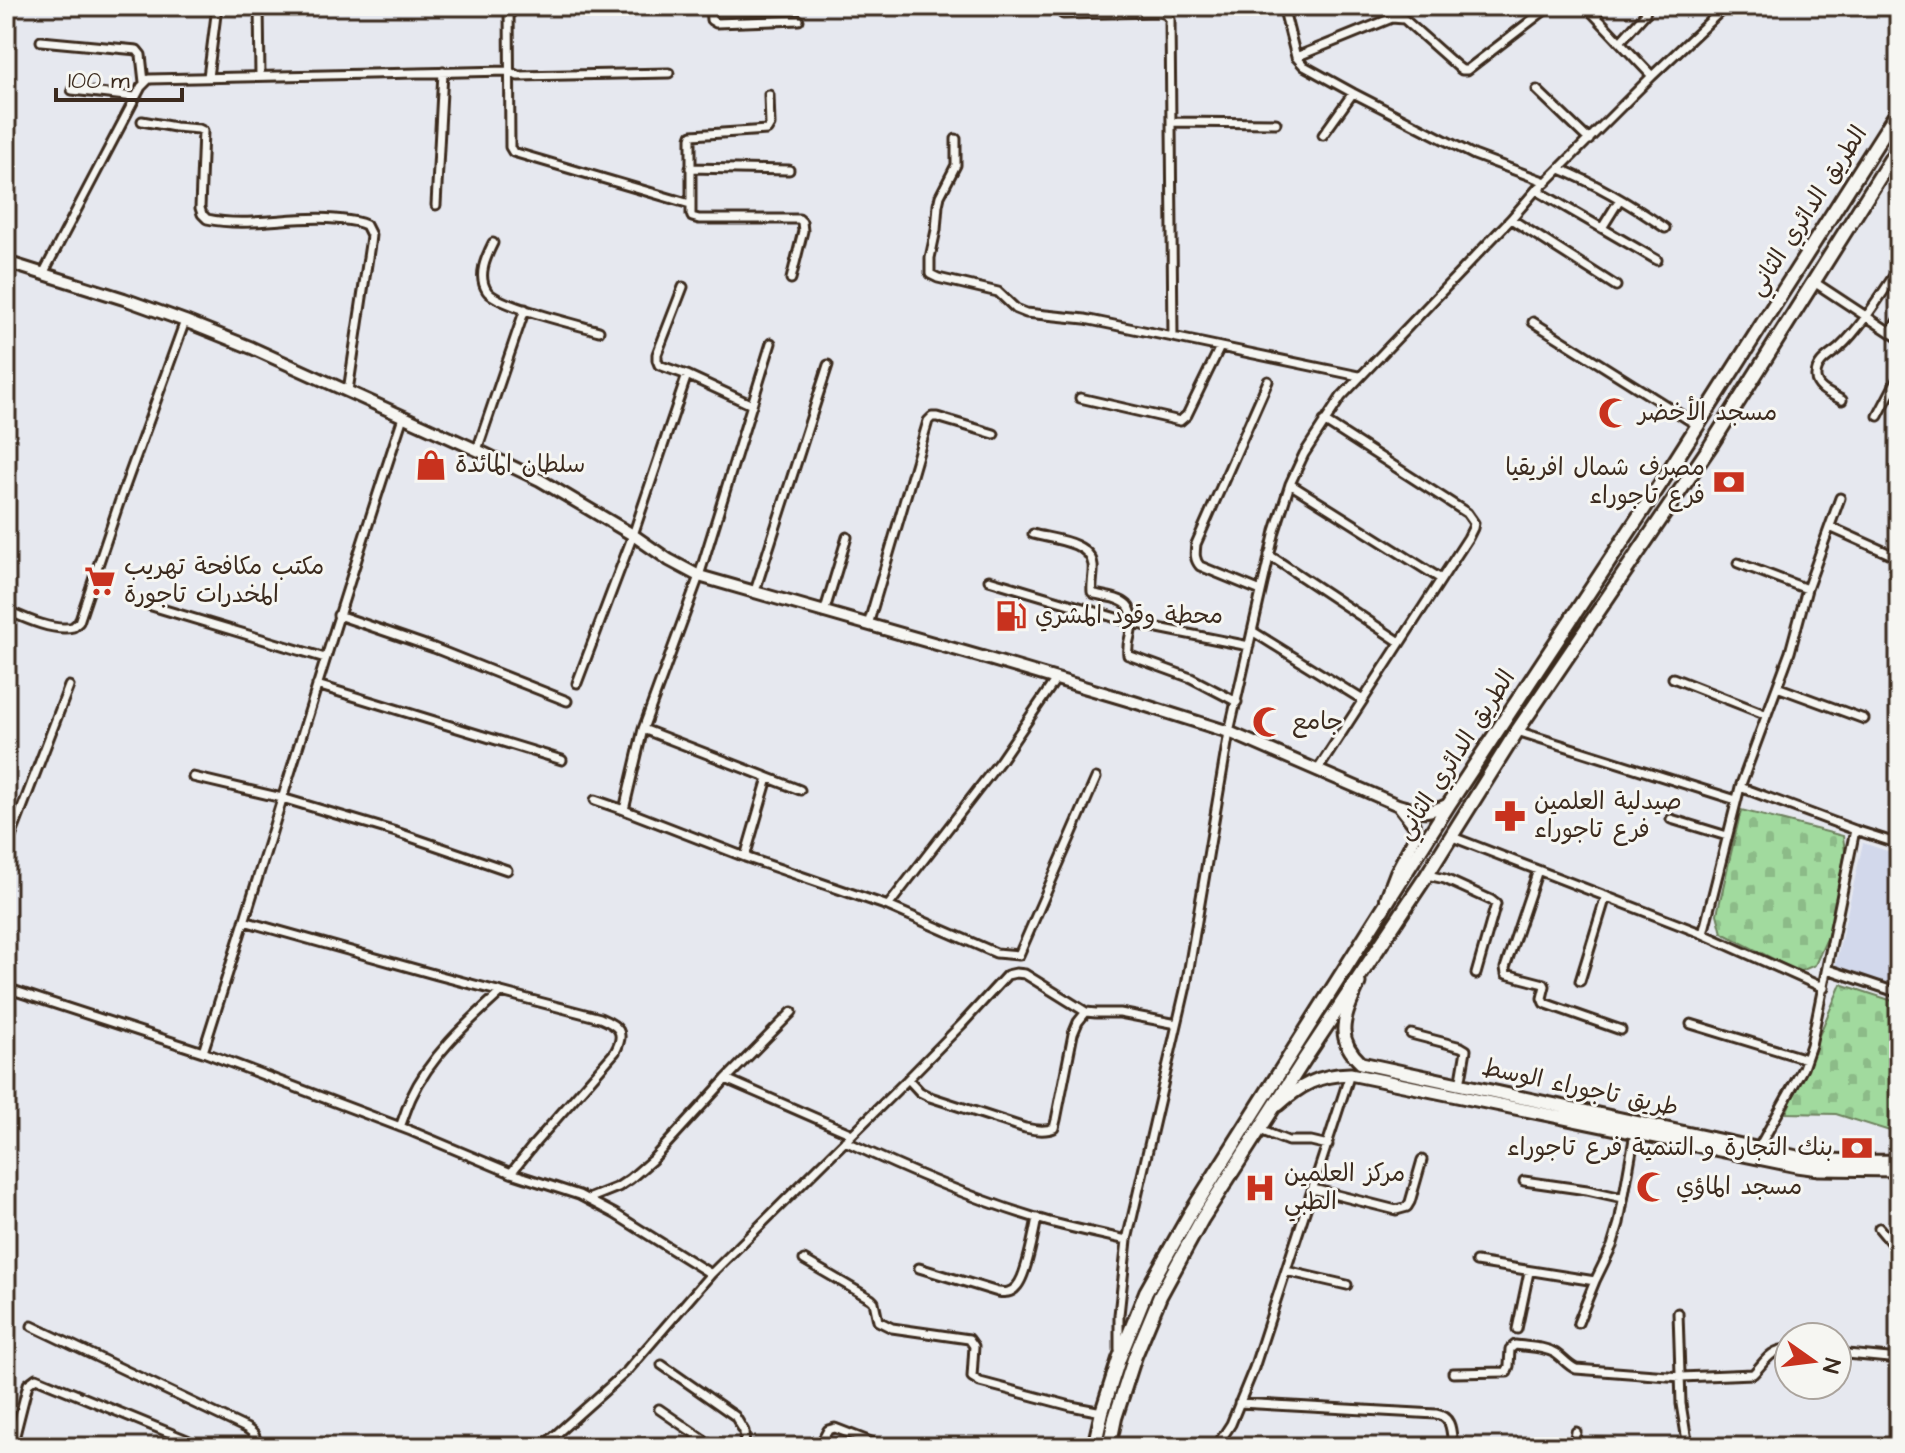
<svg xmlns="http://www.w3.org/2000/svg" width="1905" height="1453" font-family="'Architects Daughter','Playpen Sans Arabic',sans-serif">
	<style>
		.built { fill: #d2d8eb }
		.cemetery { fill: url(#cemetery-stones); stroke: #6e825e; stroke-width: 2 }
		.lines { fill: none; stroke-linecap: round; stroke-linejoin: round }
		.minor-casing { stroke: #3b2a1e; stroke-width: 13 }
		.secondary-casing { stroke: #3b2a1e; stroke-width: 16 }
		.primary-casing { stroke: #3b2a1e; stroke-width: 17 }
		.trunk-casing { stroke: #3b2a1e; stroke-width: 18 }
		.minor { stroke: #f6f6f2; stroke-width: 7 }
		.secondary { stroke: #f6f6f2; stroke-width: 10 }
		.primary { stroke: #f6f6f2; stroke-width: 11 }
		.trunk { stroke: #f6f6f2; stroke-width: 12 }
		.labels { text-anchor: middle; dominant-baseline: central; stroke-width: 6; stroke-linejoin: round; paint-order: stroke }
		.street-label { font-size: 24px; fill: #3b2a1e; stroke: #f6f6f2 }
		.poi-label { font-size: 24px; fill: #3b2a1e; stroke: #f6f6f2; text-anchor: start }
	</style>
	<defs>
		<pattern id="cemetery-stones" width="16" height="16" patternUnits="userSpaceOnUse" patternTransform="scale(2)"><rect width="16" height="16" fill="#a1da9e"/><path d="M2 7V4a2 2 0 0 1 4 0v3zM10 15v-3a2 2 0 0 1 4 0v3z" fill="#8cbb88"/></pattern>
	</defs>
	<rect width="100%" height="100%" fill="#e6e8ef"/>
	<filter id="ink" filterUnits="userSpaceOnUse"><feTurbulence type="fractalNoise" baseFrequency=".0125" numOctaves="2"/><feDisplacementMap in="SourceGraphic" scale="16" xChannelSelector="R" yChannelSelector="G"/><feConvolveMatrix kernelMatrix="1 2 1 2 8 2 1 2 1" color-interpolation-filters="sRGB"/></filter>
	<g filter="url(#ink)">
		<!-- built -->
		<path class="built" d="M1863,843L1899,855V987L1835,967Z"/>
		<!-- cemetery -->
		<path class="cemetery" d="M1741,810L1843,836L1845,852L1829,934L1815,965L1799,972L1722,933L1717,914Z
			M1841,984L1899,1003V1134L1836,1114L1786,1113Z"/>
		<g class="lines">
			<defs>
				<path id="minor" d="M259,6L260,76
					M509,6L510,147L513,152L690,204
					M710,6L711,20L716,23L799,20
					M1283,6L1296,57L1304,66L1353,93L1474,155L1546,182
					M1586,6L1652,76
					M1063,14L1160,12L1166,14L1170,19L1173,337L1359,376
					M41,41L137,50L141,55L144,82
					M1620,42L1645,14L1647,6
					M1296,57L1392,18L1404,19L1458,67L1462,70H1467L1550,6
					M208,77L217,7
					M72,90L135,97
					M1537,90L1589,140
					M769,95L770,125L767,130L692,135L691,138V214L692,217L699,219H799L802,222L803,231L791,279
					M142,121L175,127L199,129L203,131L200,208L202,214L207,219C249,228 293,215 335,219C346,220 356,220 366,225L371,235L370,244L348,391
					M1171,122L1276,123
					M1323,135L1353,93
					M956,139V165L940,196L938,205L936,230L930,258V274L938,278L998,292L1016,309L1026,313L1085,319L1173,337
					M690,168L789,170
					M1560,169C1597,184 1632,205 1665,228
					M1536,190L1657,260
					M436,205L443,72
					M1511,219L1616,286
					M1602,228L1620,199
					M493,243C486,257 477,276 487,291C497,306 579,325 599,331
					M43,274L141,87L149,79L508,71L518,76L669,73
					M1814,282L1899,338
					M683,287L657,354V360L659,365L687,375L752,405
					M1533,322L1697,425
					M1890,332L1899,319
					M771,343L699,576L643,729L800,790
					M1080,398L1180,421L1187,415L1220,347
					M1842,400C1833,395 1815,389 1816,376C1816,362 1830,356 1839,348C1860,329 1883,292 1899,268
					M1878,416L1899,376
					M403,417C333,627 271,840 203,1052L411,1131L511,1173L579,1195L615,1214L711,1274
					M477,450L525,309
					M1290,484L1441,579
					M1830,527L1899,558
					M1033,534C1051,539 1090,541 1093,565C1094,574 1091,583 1092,592L1095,594C1124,600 1138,601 1130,636C1128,643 1127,648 1128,655L1191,678L1237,702
					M1269,555L1400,642
					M1738,563L1807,589
					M989,580L1133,623L1249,646
					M755,591L828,365
					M1261,591L1200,566C1194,559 1195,553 1196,544L1268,381
					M145,604L325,658
					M6,610C24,618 54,632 73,627L79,622L119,503L185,321
					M824,613L847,537
					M338,615L434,648L567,701
					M868,625L928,421L932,417H937L994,434
					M1252,631L1363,700
					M1673,678L1767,715
					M577,683L633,535L687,375
					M317,685L562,760
					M1777,687L1864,719
					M1517,731L1736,800
					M1317,771L1468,538L1473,528L1474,523L1467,513L1324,421
					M193,777L282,798L396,832L507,870
					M1740,787L1855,830L1899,844
					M595,800L624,810L745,857L888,906L996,953L1019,955L1096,778
					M624,810L643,729
					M1671,819L1727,836
					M1450,836L1703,934L1824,988
					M6,850L69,686
					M745,857L768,778
					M1538,870L1505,968L1506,974L1544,984L1545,986L1542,998L1544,1003L1621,1030
					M1427,875L1445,879L1491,900L1496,904L1476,974
					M888,906L1000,761L1056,679
					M244,921L437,975L600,1018C619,1026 626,1032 615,1052L535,1143L511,1173
					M1703,934L1740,787L1790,652L1807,589L1840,498
					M1827,969L1899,993
					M1580,981L1606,896
					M6,988L203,1052
					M1691,1024L1806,1059
					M1411,1034L1461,1047L1466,1050L1460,1085
					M726,1079L792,1012
					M908,1079L920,1092L930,1097L1025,1128C1034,1130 1045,1132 1054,1128L1056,1120L1073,1034L1078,1022L1086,1012
					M400,1127C404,1117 407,1107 411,1098C430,1056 468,1022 501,992
					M1260,1130L1288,1141H1311L1328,1145
					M845,1141C906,1170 971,1198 1036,1218C1065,1227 1096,1233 1127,1240
					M1758,1149L1803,1068L1811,1045L1855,830
					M1524,1181L1587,1190L1623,1198
					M1313,1189L1396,1210L1407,1207L1410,1202L1422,1160
					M588,1199L618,1187L630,1179L652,1160L726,1079L852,1134
					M1879,1228L1899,1252
					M804,1260L871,1299L874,1302L878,1321L892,1328L969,1339L974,1346L972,1377L980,1382L1071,1406L1102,1412
					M1476,1262L1595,1281
					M919,1268L998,1292C1005,1293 1011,1293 1016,1287C1026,1278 1034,1233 1037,1218
					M1286,1271L1347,1285
					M1678,1313L1681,1404L1688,1447
					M1578,1323L1595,1281L1612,1246L1619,1223L1635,1133
					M32,1326L246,1428C254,1433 258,1437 255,1447
					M1517,1329L1529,1272
					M1119,1349V1315L1127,1240L1186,986L1229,732L1275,531L1290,484L1304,454L1341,397L1511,219L1536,190L1546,182L1652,76L1726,6
					M1837,1353L1899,1359
					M662,1365L735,1416L744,1431L745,1447
					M1453,1373L1507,1372L1509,1366L1510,1349L1515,1345C1528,1347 1543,1346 1555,1353C1563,1358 1567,1365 1576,1369L1681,1377L1753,1374C1765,1362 1770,1349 1789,1349
					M1239,1403L1436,1414C1453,1417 1451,1432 1453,1447
					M659,1409L714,1447
					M12,1447L28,1384L36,1378L187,1440L191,1447
					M542,1447L627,1371L711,1274L908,1079L962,1024L1007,975L1016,973L1025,974L1086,1012L1096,1013H1120L1177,1024
					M819,1447L828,1430L835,1428L884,1447
					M1216,1447L1231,1424L1254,1368L1350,1074
					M1574,1447L1576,1432"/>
				<path id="secondary" d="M6,262L124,299L185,321L252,348L477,450L540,480L633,535L669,560L699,576L989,659L1134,702L1229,732L1398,805C1422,812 1425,815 1449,804
					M1386,898L1396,872L1416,834L1414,825L1400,807"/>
				<path id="primary" d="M1359,983C1346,1015 1332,1036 1361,1063L1797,1157C1831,1161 1865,1162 1899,1161
					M1278,1105C1301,1085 1318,1075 1350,1074L1797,1166L1819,1169L1899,1170"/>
				<path id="trunk" d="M1094,1447L1102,1412L1119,1359L1146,1292L1190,1214L1449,804L1661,483L1899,109
					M1109,1447L1115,1418L1135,1356L1160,1296L1202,1219L1304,1060L1427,875L1517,731L1711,445L1899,146"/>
			</defs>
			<!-- minor casing -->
			<use href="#minor" class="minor-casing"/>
			<!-- secondary casing -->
			<use href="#secondary" class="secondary-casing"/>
			<!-- primary casing -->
			<use href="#primary" class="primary-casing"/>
			<!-- trunk casing -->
			<use href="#trunk" class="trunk-casing"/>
			<!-- minor -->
			<use href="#minor" class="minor"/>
			<!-- secondary -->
			<use href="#secondary" class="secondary"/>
			<!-- primary -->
			<use href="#primary" class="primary"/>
			<!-- trunk -->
			<use href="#trunk" class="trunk"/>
		</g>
	</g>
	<!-- icons -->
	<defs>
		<symbol id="mosque-bare" viewBox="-9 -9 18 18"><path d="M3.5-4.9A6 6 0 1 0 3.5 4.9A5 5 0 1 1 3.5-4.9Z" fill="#c8321e" stroke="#f6f6f2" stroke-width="2.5" paint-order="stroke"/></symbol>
		<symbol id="shop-bare" viewBox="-9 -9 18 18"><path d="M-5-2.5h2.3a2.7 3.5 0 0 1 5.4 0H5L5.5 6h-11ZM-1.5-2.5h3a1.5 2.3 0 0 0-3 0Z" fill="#c8321e" stroke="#f6f6f2" stroke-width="2.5" paint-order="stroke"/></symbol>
		<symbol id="bank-bare" viewBox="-9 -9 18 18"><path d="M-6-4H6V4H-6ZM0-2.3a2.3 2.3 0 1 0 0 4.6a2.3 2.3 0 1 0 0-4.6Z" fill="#c8321e" stroke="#f6f6f2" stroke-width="2.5" paint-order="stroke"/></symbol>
		<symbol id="supermarket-bare" viewBox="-9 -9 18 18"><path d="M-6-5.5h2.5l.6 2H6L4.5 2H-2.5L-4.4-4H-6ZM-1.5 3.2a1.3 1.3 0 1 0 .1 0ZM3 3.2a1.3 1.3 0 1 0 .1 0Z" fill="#c8321e" stroke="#f6f6f2" stroke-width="2.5" paint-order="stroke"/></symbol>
		<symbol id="fuel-bare" viewBox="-9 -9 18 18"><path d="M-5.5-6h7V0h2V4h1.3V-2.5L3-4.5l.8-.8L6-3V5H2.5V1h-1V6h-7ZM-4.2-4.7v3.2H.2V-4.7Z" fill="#c8321e" stroke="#f6f6f2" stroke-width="2.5" paint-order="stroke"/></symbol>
		<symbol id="pharmacy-bare" viewBox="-9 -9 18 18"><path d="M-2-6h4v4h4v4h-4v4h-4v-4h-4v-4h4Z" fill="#c8321e" stroke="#f6f6f2" stroke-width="2.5" paint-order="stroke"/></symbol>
		<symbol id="hospital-bare" viewBox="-9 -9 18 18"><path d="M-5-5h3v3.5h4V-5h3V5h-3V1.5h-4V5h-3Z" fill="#c8321e" stroke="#f6f6f2" stroke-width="2.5" paint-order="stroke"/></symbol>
	</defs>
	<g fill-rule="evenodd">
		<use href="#mosque-bare" x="1592" y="391" width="44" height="44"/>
		<use href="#shop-bare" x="409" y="443" width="44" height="44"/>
		<use href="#bank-bare" x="1707" y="460" width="44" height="44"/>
		<use href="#supermarket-bare" x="78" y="559" width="44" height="44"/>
		<use href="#fuel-bare" x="989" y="594" width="44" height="44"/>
		<use href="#mosque-bare" x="1246" y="700" width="44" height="44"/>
		<use href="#pharmacy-bare" x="1488" y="794" width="44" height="44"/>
		<use href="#bank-bare" x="1835" y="1126" width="44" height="44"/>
		<use href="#mosque-bare" x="1630" y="1165" width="44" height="44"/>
		<use href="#hospital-bare" x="1238" y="1166" width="44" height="44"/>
	</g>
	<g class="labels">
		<!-- street labels -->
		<g class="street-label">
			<text transform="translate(1808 211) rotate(-57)">الطريق الدائري الثاني</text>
			<text transform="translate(1456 755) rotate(-57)">الطريق الدائري الثاني</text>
			<text transform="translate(1580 1088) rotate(12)">طريق تاجوراء الوسط</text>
		</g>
		<!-- poi labels -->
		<g class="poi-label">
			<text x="1638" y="413">مسجد الأخضر</text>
			<text x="455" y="465">سلطان المائدة</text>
			<text x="1705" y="468" text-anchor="end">مصرف شمال افريقيا<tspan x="1705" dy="28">فرع تاجوراء</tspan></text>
			<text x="124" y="567">مكتب مكافحة تهريب<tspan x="124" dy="28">المخدرات تاجورة</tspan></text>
			<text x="1035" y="616">محطة وقود المشري</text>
			<text x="1292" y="722">جامع</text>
			<text x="1534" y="802">صيدلية العلمين<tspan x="1534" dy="28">فرع تاجوراء</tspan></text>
			<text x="1833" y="1148" text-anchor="end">بنك التجارة و التنمية فرع تاجوراء</text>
			<text x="1284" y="1174">مركز العلمين<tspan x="1284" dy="28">الطبي</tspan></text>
			<text x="1676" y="1187">مسجد الماؤي</text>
		</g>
	</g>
	<!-- margin -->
	<rect width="1905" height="1453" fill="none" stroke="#f6f6f2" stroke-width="32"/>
	<rect x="16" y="16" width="1873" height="1421" fill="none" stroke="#3b2a1e" stroke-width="3" filter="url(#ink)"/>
	<!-- north arrow -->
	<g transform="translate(1813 1361) rotate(104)"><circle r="38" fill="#f6f6f2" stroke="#aba49d" stroke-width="2"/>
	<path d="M0-6L14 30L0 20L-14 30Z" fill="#c8321e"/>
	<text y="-12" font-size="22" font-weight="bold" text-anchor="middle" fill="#3b2a1e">N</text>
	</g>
	<!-- scale -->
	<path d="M56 88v12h126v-12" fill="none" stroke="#3b2a1e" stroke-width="4"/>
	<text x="68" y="88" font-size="24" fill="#3b2a1e" stroke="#f6f6f2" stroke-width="6" paint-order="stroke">100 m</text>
</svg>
